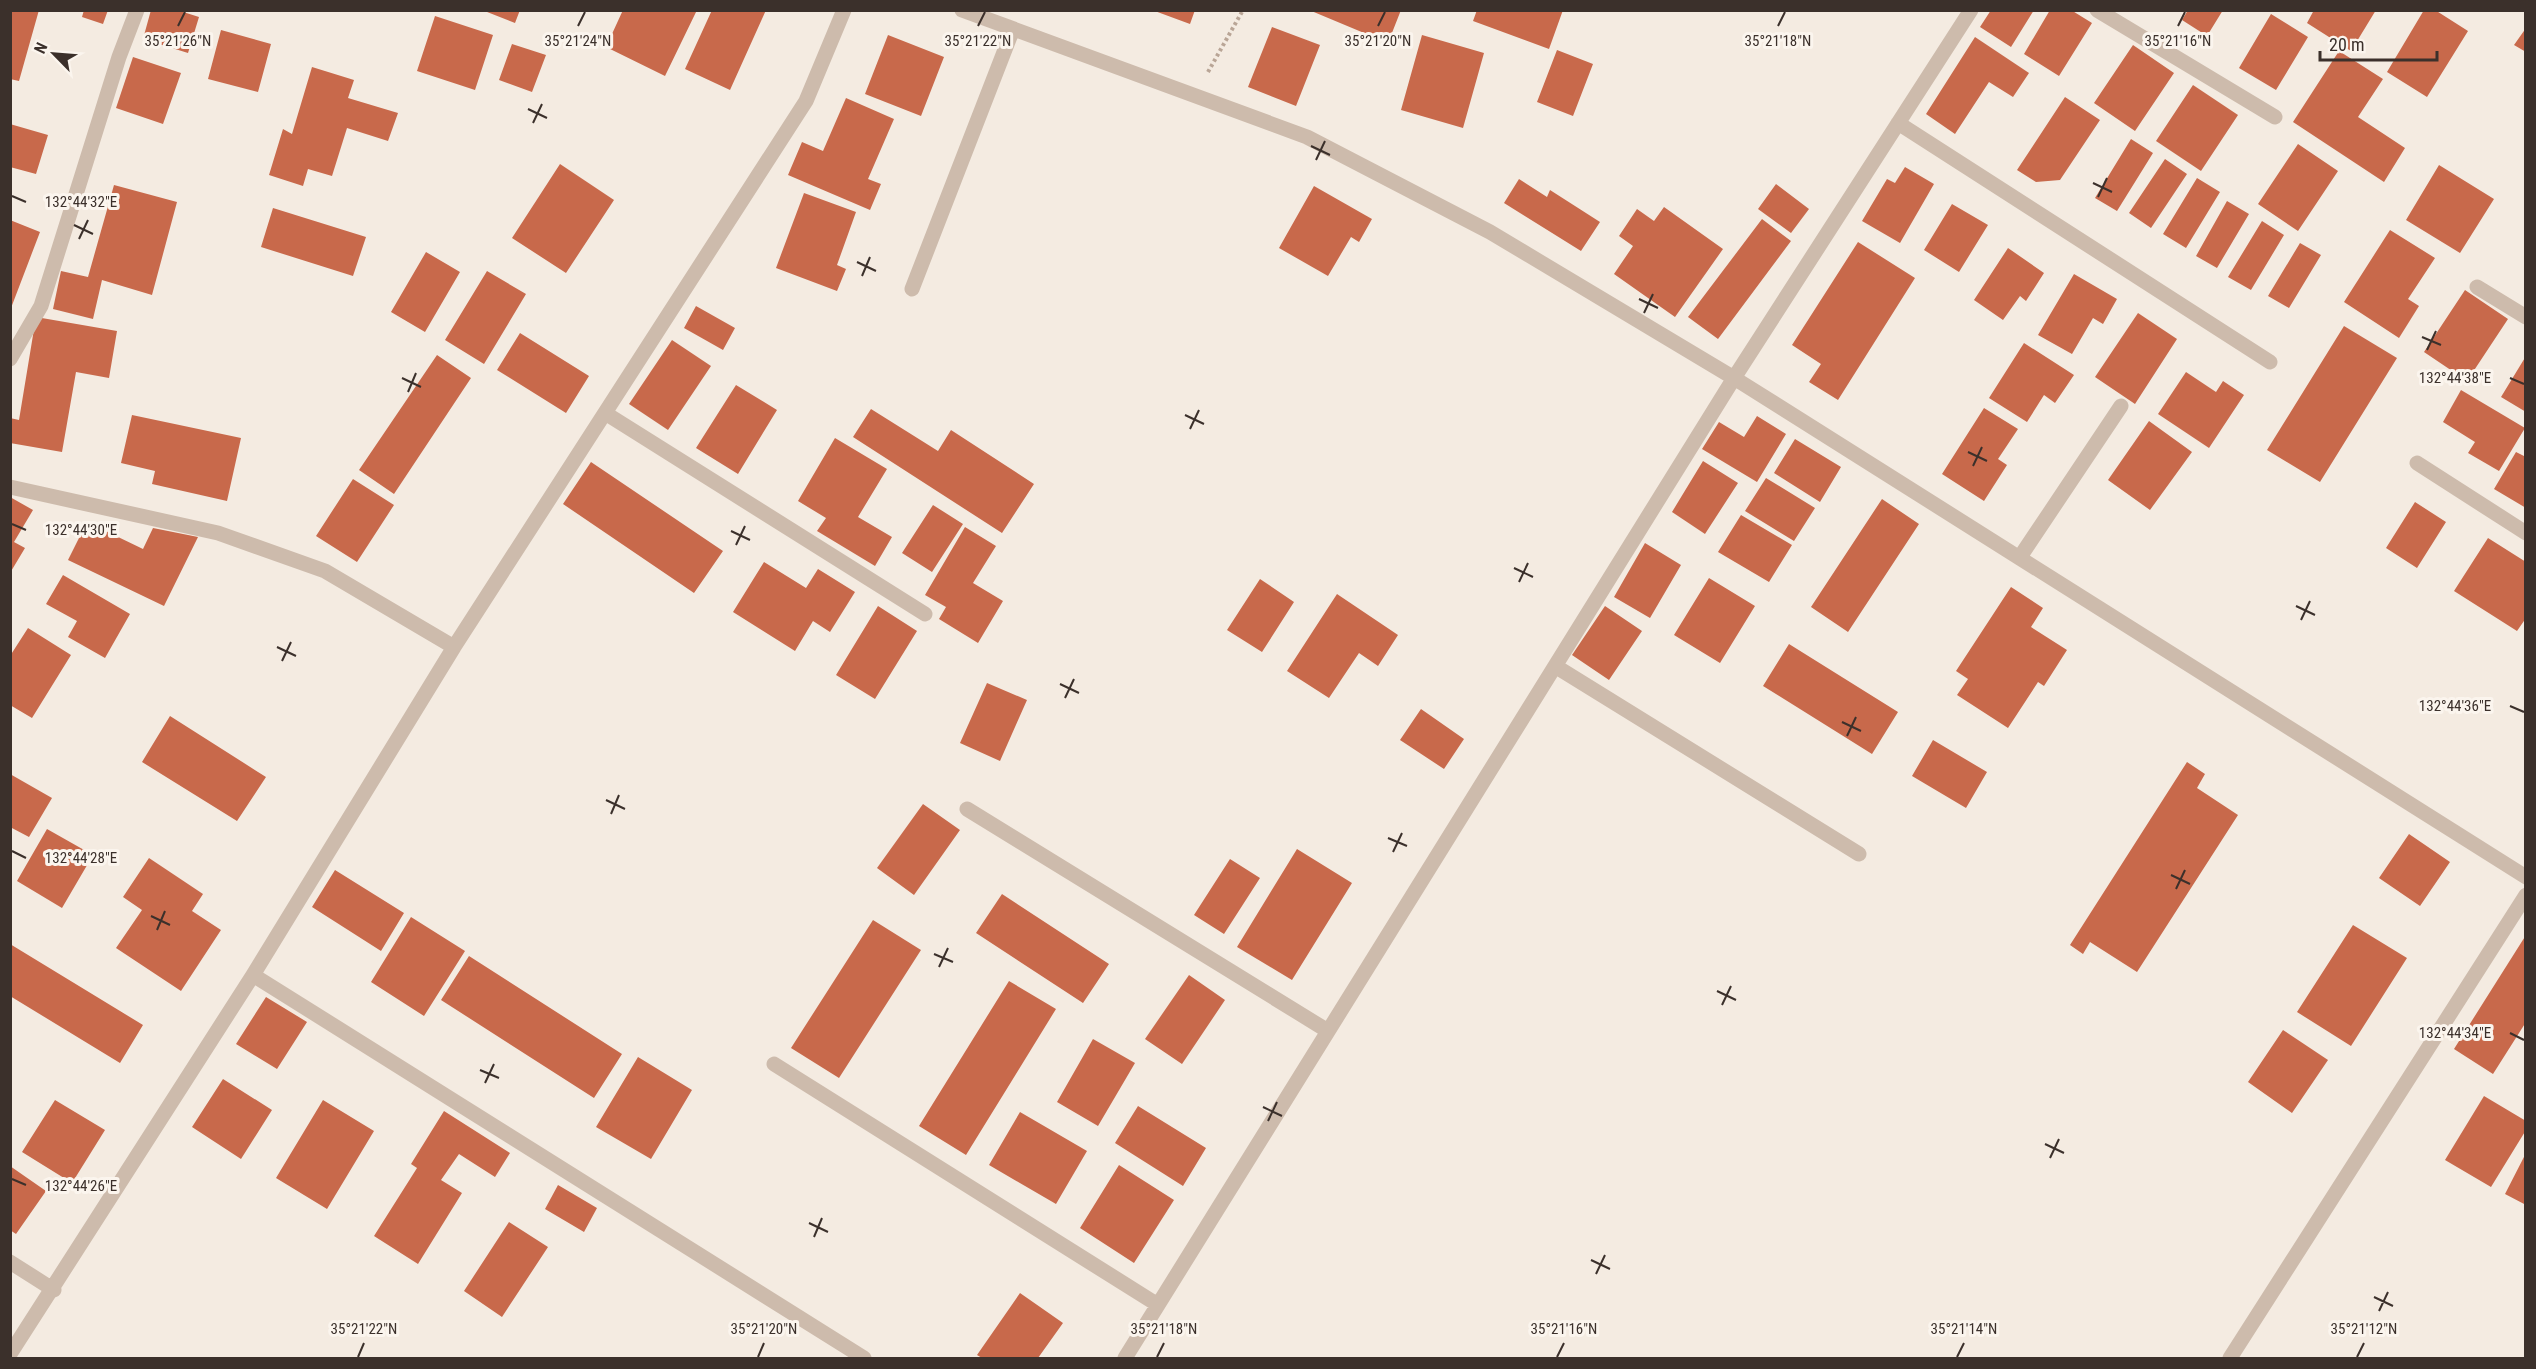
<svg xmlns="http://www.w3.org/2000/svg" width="2536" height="1369" font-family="'Roboto Condensed',sans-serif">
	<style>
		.building { fill: #c8694b }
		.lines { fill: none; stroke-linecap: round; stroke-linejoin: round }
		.path { stroke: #b9a596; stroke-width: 4; stroke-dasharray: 3 3; stroke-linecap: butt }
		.minor { stroke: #cdbbac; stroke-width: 15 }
		.ticks { fill: none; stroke: #3b302b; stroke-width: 2 }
		.ticks-label { font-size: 15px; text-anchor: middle; fill: #3b302b; stroke: #fbf5ee; stroke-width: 6; stroke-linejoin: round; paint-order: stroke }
	</style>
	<rect width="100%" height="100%" fill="#f4ebe1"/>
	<!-- building -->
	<path class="building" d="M10,10H39L19,81L10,79Z
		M84,10H108L103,24L82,17Z
		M151,10H177L199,17L188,53L143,39Z
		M482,10H520L515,23Z
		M623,10H697L665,76L606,47Z
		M712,10H766L730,90L685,69Z
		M1152,10H1195L1190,24Z
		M1309,10H1401L1388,43Z
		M1477,10H1563L1549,49L1473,21Z
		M1991,10H2034L2011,47L1980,27Z
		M2050,10H2071L2092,23L2059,76L2024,54Z
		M2188,10H2223L2207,36L2182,20Z
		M2314,10H2376L2351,51L2307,23Z
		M2424,10H2435L2468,31L2427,97L2387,72Z
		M2271,14L2308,37L2276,90L2239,68Z
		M435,16L493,35L475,90L417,71Z
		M1272,27L1320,45L1296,106L1248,87Z
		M2526,28V52L2514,45Z
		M221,30L271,44L258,92L208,79Z
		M888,35L944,57L921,116L865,94Z
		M1422,35L1484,53L1463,128L1401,110Z
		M1975,37L2029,73L2013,97L1989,82L1955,134L1926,114Z
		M512,44L546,55L532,92L499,80Z
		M2133,45L2174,73L2135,131L2094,103Z
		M1557,50L1593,64L1573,116L1537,102Z
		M2339,51L2383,79L2358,117L2405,148L2384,182L2293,122Z
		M133,57L181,73L163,124L116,108Z
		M312,67L354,80L348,98L398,113L388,141L347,128L332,176L308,169L303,186L269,175L283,129L292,134Z
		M2193,85L2238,115L2201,171L2156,141Z
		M2065,97L2100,120L2060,180L2036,182L2017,170Z
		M846,98L894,119L868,179L881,184L870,210L788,175L802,142L823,151Z
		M10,124L48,135L36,174L10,167Z
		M2131,139L2153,153L2117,211L2095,198Z
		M2298,144L2338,171L2298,231L2258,204Z
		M2165,159L2187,174L2151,228L2129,213Z
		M560,164L614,200L566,273L512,238Z
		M2439,165L2494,199L2460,253L2406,220Z
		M1905,167L1934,184L1900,243L1862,221L1887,179L1895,183Z
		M2197,178L2220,192L2186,248L2163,234Z
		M1519,179L1547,197L1550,190L1600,222L1581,251L1504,203Z
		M1776,184L1809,209L1791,233L1758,209Z
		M114,185L177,202L152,295L102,280L93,319L53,309L61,271L88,277Z
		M1314,186L1372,219L1359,242L1351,237L1328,276L1279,248Z
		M804,193L856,212L837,265L846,269L837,291L776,268Z
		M2227,201L2249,214L2217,268L2196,256Z
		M1952,204L1988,225L1959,272L1924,250Z
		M1664,207L1723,249L1675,317L1614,274L1633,246L1619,236L1637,209L1654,221Z
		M273,208L366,237L353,276L261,247Z
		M1762,219L1791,241L1718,339L1688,317Z
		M10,220L40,232L11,308H10Z
		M2262,221L2284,235L2251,290L2228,277Z
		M2390,230L2435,258L2408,299L2419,306L2399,338L2344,302Z
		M1858,242L1915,278L1838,400L1809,382L1821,364L1792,345Z
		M2300,243L2321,255L2289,308L2268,296Z
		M2008,248L2044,273L2026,301L2020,296L2003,320L1974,300Z
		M426,252L460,272L425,332L391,312Z
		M487,271L526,294L484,364L445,340Z
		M2074,274L2117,299L2103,324L2093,318L2072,354L2038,335Z
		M2465,290L2508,319L2467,381L2424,352Z
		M696,306L735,328L723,350L684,328Z
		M2138,313L2177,339L2135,404L2095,377Z
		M36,317L117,331L109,378L76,372L62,452L10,443V418L19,420Z
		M2344,326L2397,358L2320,482L2267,450Z
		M520,333L589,376L566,413L497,370Z
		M672,340L711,366L668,430L629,404Z
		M2024,343L2074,375L2055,403L2044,395L2027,422L1989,398Z
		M437,355L471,378L394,494L359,470Z
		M2526,356V412L2501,397Z
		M2186,372L2216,392L2223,381L2244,395L2209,448L2158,414Z
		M736,385L777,410L738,474L696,448Z
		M2461,390L2525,428L2499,471L2468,453L2475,442L2443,422Z
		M1984,408L2018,429L1998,459L2007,465L1984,501L1942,474Z
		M871,409L938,451L951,430L1034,484L1002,533L853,437Z
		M132,415L241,438L227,501L152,484L155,471L121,463Z
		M1757,416L1786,434L1757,482L1702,449L1719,422L1744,437Z
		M2149,421L2192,452L2150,510L2108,480Z
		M835,438L887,469L858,517L892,537L875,566L817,531L826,518L798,501Z
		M1795,439L1841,467L1820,502L1774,473Z
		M2516,452L2526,457V508L2494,489Z
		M1703,461L1738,483L1705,534L1672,512Z
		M591,462L723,551L694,593L563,504Z
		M1766,478L1815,508L1794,541L1745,511Z
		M353,479L394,505L357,562L316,536Z
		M10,497L33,510L14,542L25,548L10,573Z
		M1882,499L1919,524L1848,632L1811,607Z
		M2415,502L2446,522L2417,568L2386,548Z
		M933,505L963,524L932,572L902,553Z
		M1741,515L1792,545L1769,582L1718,552Z
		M87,522L143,549L153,528L198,537L164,606L68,560Z
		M965,527L996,546L973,583L1003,601L978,643L939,619L946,607L925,595Z
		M2488,538L2526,562V618L2517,631L2454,591Z
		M1645,543L1681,565L1650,618L1614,597Z
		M764,562L806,588L818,569L855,592L830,632L813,621L795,651L733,612Z
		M63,575L130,614L105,658L68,637L77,621L46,604Z
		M1709,578L1755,606L1720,663L1674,635Z
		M1260,579L1294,602L1262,652L1227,630Z
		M2011,587L2043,608L2031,627L2067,650L2044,686L2038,682L2008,728L1957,695L1968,679L1956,671Z
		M1337,594L1398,635L1378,666L1359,653L1329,698L1287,671Z
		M878,606L917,631L875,699L836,675Z
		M1605,606L1642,631L1609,680L1572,655Z
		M28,628L71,655L32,718L10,705V656Z
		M1789,644L1898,712L1872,754L1763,686Z
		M987,683L1027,700L1000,761L960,743Z
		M1421,709L1464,739L1444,769L1400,740Z
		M170,716L266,777L237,821L142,762Z
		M1933,740L1987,772L1966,808L1912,776Z
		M2187,762L2205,774L2197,788L2238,815L2137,972L2090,942L2083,954L2070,945Z
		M10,774L52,798L29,837L10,827Z
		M923,804L960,830L914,895L877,868Z
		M47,829L93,855L62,908L17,881Z
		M2409,834L2450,862L2420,906L2379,878Z
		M1297,849L1352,883L1292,980L1237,947Z
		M149,858L203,894L192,911L221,930L181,991L116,948L142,910L123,897Z
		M1230,859L1260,878L1224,934L1194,915Z
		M335,870L404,913L381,951L312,907Z
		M1002,894L1109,964L1083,1003L976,933Z
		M411,917L465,951L424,1016L371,982Z
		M873,920L921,950L839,1078L791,1048Z
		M2353,925L2407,958L2351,1046L2297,1012Z
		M2526,935V1022L2493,1074L2454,1049Z
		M10,944L143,1025L120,1063L10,996Z
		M469,956L622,1054L594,1098L441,1000Z
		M1189,975L1225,1000L1182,1064L1145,1039Z
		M1009,981L1056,1009L966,1155L919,1126Z
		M266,997L307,1022L277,1069L236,1044Z
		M2283,1030L2328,1060L2292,1113L2248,1082Z
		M1093,1039L1135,1063L1098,1126L1057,1102Z
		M638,1057L692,1090L651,1159L596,1127Z
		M223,1079L272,1110L241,1159L192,1127Z
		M2484,1096L2526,1121V1130L2491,1187L2445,1160Z
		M55,1100L105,1130L72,1183L22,1152Z
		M323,1100L374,1131L327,1209L276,1178Z
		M1138,1106L1206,1148L1183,1186L1115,1143Z
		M444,1111L510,1153L495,1177L459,1154L441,1180L462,1193L418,1264L374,1236L417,1168L411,1164Z
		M1020,1112L1087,1151L1056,1204L989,1165Z
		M2526,1153V1205L2505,1194Z
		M1119,1165L1174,1200L1134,1263L1080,1228Z
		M10,1166L46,1191L16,1234L10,1230Z
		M558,1185L597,1208L584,1232L545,1209Z
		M509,1222L548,1247L502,1317L464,1291Z
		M1020,1293L1063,1323L1038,1358H982L977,1355Z"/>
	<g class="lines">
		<!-- path -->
		<path class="path" d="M1208,72L1243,10"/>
		<!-- minor -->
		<path class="minor" d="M962,10L1307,137L1490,232L1734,378L2526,877
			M2097,10L2275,117
			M1898,123L2270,362
			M2477,287L2526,317
			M912,289L1013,29
			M10,359L41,306L119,57L137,10
			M605,413L925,614
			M2417,463L2526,533
			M10,487L218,533L325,571L454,647
			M2020,557L2121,406
			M1555,666L1859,854
			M967,809L1328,1031
			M253,975L864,1358
			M774,1064L1158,1305
			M10,1262L54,1290
			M10,1354L253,975L454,647L806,101L844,10
			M1125,1358L1734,378L1971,10
			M2230,1358L2526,895"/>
	</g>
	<!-- ticks -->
	<path class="ticks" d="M178,26L185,12M578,26L585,12M978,26L985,12M1378,26L1385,12M1778,26L1785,12M2178,26L2185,12M528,109L547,118M533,123L542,104M1311,146L1330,155M1316,160L1325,141M2093,183L2112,192M12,196L26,202M2098,197L2107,178M74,225L93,234M79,239L88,220M857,262L876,271M862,276L870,257M1639,299L1658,308M1644,313L1653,294M2422,337L2441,345M2427,350L2436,331M402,378L421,387M2510,378L2524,384M408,392L416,373M1185,415L1204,424M1190,429L1199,410M1968,452L1987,461M1973,466L1982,447M12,524L26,530M731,531L750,540M736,545L745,526M1514,568L1533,577M1519,582L1528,563M2296,606L2315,615M2301,620L2310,601M277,647L296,656M282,661L291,642M1060,684L1079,693M1065,698L1074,679M2510,706L2524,712M1842,722L1861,731M1847,736L1856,717M606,800L625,809M611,814L619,795M1388,838L1407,846M12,851L26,858M1393,852L1402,833M2171,875L2190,884M2176,889L2185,870M151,916L170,925M157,930L165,911M934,954L953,962M939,967L948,948M1717,991L1736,1000M1722,1005L1731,986M2510,1033L2524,1040M480,1070L499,1078M485,1083L494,1064M1263,1107L1282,1116M1268,1121L1277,1102M2045,1144L2064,1153M2050,1158L2059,1139M12,1179L26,1185M809,1223L828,1232M814,1237L822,1218M1591,1260L1610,1269M1596,1274L1605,1255M2374,1297L2393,1306M2379,1311L2388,1292M358,1357L364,1343M758,1357L764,1343M1157,1357L1164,1343M1557,1357L1564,1343M1957,1357L1964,1343M2357,1357L2364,1343"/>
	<g class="ticks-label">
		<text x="178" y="46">35°21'26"N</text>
		<text x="578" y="46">35°21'24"N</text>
		<text x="978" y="46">35°21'22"N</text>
		<text x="1378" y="46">35°21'20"N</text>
		<text x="1778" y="46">35°21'18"N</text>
		<text x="2178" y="46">35°21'16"N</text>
		<text x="81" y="207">132°44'32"E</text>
		<text x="2455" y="383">132°44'38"E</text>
		<text x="81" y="535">132°44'30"E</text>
		<text x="2455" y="711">132°44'36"E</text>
		<text x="81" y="863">132°44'28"E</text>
		<text x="2455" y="1038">132°44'34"E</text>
		<text x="81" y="1191">132°44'26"E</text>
		<text x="364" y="1334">35°21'22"N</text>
		<text x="764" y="1334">35°21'20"N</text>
		<text x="1164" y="1334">35°21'18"N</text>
		<text x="1564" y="1334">35°21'16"N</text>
		<text x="1964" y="1334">35°21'14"N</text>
		<text x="2364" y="1334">35°21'12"N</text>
	</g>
	<!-- border -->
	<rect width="2536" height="1369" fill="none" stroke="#3b302b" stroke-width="24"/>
	<!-- north arrow -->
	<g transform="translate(54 54) rotate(295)" stroke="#fbf5ee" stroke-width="4.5" paint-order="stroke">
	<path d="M0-4.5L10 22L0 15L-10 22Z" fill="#3b302b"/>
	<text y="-9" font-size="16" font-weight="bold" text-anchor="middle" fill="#3b302b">N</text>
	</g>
	<!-- scale -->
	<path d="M2320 51v9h117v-9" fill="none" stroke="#3b302b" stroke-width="3"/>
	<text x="2329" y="51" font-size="18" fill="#3b302b" stroke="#fbf5ee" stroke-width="4.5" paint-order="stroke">20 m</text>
</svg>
